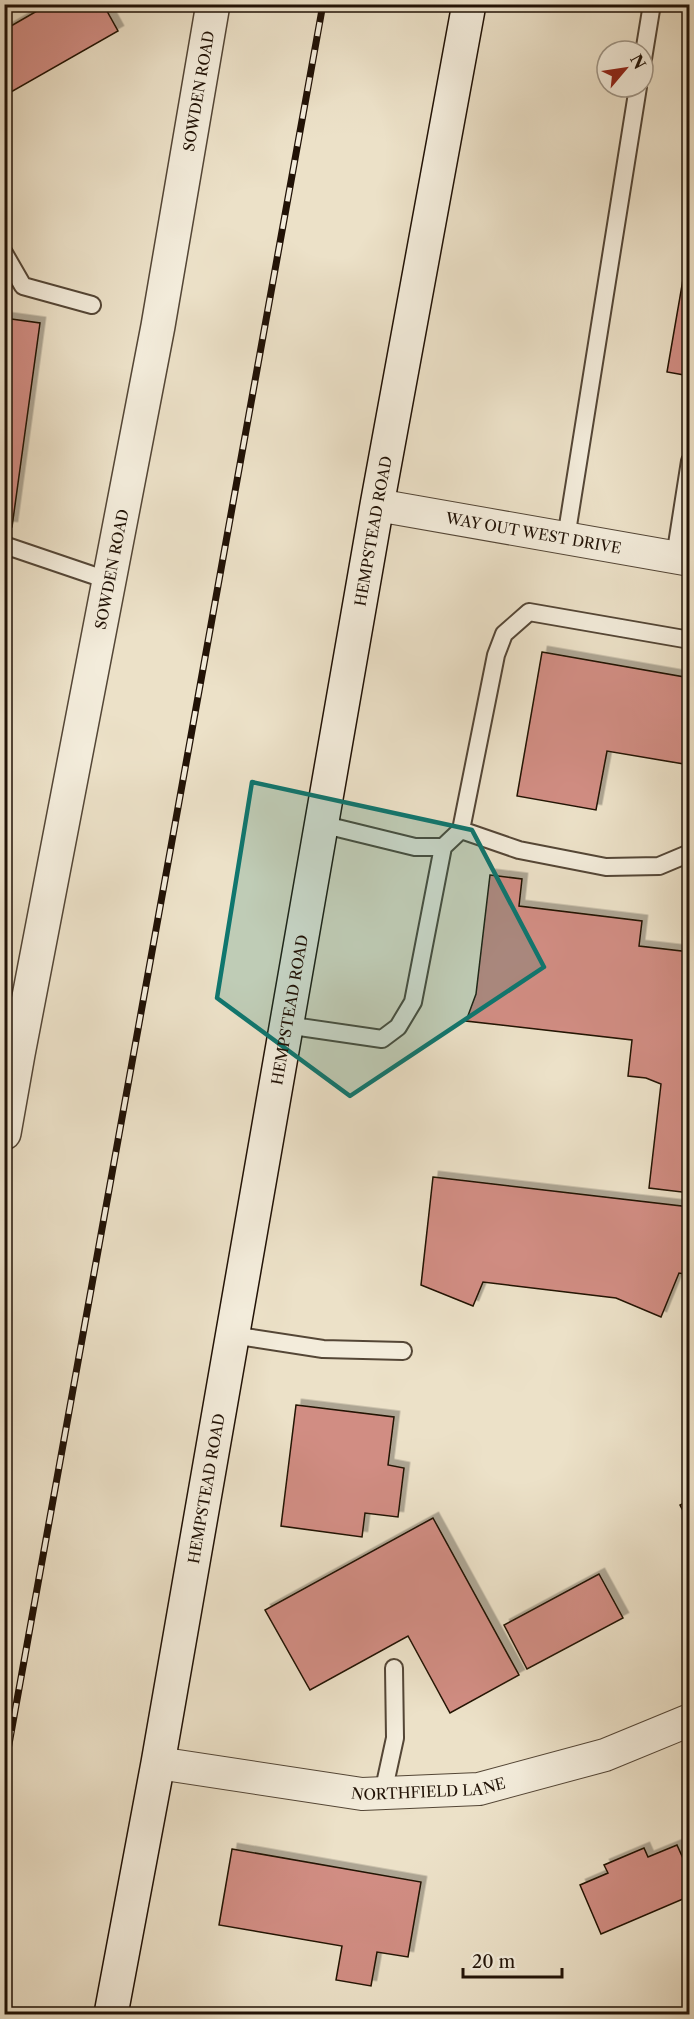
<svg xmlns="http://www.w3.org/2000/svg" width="694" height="2019" font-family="'Libre Caslon Text',serif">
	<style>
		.building { fill: #d18d83; stroke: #211206; stroke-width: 1.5; filter: url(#shadow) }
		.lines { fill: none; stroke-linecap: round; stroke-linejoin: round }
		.service-casing { stroke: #544636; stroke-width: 20 }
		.minor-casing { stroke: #544636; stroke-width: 34 }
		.tertiary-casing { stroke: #544636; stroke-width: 36 }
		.secondary-casing { stroke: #211206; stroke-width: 36 }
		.service { stroke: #f3ecdb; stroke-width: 16 }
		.minor { stroke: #f3ecdb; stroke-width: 32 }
		.tertiary { stroke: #f3ecdb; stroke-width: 33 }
		.secondary { stroke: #f3ecdb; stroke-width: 33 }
		.rail-casing { stroke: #211206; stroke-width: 7 }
		.rail { stroke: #f3ecdb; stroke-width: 4.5; stroke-dasharray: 14; stroke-linecap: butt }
		.marked { fill: #0f766e; fill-opacity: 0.2; stroke: #0f766e; stroke-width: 4.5; stroke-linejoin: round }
		.labels { text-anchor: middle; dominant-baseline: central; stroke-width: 4.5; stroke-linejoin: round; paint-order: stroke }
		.street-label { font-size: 15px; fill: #211206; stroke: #f3ecdb }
	</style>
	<defs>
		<filter id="shadow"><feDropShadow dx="5.5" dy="-5.5" stdDeviation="0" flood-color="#0004"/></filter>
	</defs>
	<rect width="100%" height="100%" fill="#ece1c8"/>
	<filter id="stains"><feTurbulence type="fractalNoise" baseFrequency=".00333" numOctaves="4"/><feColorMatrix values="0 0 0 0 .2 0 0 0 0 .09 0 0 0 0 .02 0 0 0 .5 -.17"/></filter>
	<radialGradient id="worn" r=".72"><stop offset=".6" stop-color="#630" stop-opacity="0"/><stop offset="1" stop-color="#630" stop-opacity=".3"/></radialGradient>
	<!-- building -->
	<path class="building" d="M49,4H103L118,31L4,96V30Z
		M690,239V376L667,372Z
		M4,318L40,323L12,527L4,526Z
		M542,652L690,678V765L607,751L596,810L517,796Z
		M490,875L522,879L519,906L642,921L639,946L690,952V1193L649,1188L661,1084L646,1078L628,1076L632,1040L466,1021L476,994Z
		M433,1177L690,1207V1275L679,1273L661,1317L616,1298L483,1282L473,1306L421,1285Z
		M296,1405L394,1417L388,1465L404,1468L398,1517L365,1513L362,1537L281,1526Z
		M690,1500V1524L680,1505Z
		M433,1518L519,1675L450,1713L408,1636L310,1690L265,1610Z
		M599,1574L623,1618L527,1669L504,1625Z
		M677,1845L690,1874V1896L601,1934L580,1885L608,1873L604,1865L644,1848L648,1857Z
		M232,1849L421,1882L408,1957L377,1952L371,1986L336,1980L342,1946L219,1925Z"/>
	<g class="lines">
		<defs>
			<path id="service" d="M643,59L652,4
				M4,253L23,286L92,305
				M566,538L638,87
				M4,545L110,581
				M675,557L690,461
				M321,824L415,847H443L461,830L496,655L504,634L529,612L690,640
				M461,830L519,850L606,867L659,866L690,853
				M286,1025L382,1039L398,1027L413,1002L443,847
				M232,1335L323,1349L403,1351
				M383,1793L395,1738L394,1668"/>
			<g id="minor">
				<path id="s1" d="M377,505L690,560"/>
				<path id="s2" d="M158,1763L362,1794L479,1789L605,1755L690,1720"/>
			</g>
			<g id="tertiary">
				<path id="s3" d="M4,1133L18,1054L158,326L213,4"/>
			</g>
			<g id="secondary">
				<path id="s4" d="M111,2014L158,1763L377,505L469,4"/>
			</g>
		</defs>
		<!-- service casing -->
		<use href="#service" class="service-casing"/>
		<!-- minor casing -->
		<use href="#minor" class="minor-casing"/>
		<!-- tertiary casing -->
		<use href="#tertiary" class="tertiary-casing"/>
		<!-- secondary casing -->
		<use href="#secondary" class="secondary-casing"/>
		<!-- service -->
		<use href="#service" class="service"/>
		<!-- minor -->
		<use href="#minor" class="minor"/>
		<!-- tertiary -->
		<use href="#tertiary" class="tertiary"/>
		<!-- secondary -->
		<use href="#secondary" class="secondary"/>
		<defs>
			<path id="rail" d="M4,1772L323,4"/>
		</defs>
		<!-- rail casing -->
		<use href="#rail" class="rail-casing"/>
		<!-- rail -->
		<use href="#rail" class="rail"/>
	</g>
	<!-- marked area -->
	<path class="marked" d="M252,782L472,830L544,967L350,1096L217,998Z"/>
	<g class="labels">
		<!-- street labels -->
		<g class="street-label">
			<text stroke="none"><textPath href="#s3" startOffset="1060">SOWDEN ROAD</textPath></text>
			<text stroke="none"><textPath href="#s4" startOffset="1506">HEMPSTEAD ROAD</textPath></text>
			<text stroke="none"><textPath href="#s1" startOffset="159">WAY OUT WEST DRIVE</textPath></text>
			<text stroke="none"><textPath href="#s3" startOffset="574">SOWDEN ROAD</textPath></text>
			<text stroke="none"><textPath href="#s4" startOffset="1020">HEMPSTEAD ROAD</textPath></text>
			<text stroke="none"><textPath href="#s4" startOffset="534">HEMPSTEAD ROAD</textPath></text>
			<text stroke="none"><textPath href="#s2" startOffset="273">NORTHFIELD LANE</textPath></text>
		</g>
	</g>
	<!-- margin -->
	<rect width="694" height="2019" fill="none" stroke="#ece1c8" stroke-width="24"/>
	<rect x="6" y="6" width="682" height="2007" fill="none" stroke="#211206" stroke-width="3"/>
	<rect x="12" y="12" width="670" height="1995" fill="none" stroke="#211206" stroke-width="1.5"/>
	<!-- north arrow -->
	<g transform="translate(625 69) rotate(61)"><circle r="28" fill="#f3ecdb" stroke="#9f9586" stroke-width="1.5"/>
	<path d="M0-4.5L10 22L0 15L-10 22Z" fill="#8f2418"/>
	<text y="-9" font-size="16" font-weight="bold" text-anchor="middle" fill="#211206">N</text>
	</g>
	<!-- scale -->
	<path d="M463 1968v9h99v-9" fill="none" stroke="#211206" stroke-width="3"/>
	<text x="472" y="1968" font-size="18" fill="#211206" stroke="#f3ecdb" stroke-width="4.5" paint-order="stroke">20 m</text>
	<rect width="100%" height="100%" filter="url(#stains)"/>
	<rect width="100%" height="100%" fill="url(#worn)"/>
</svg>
